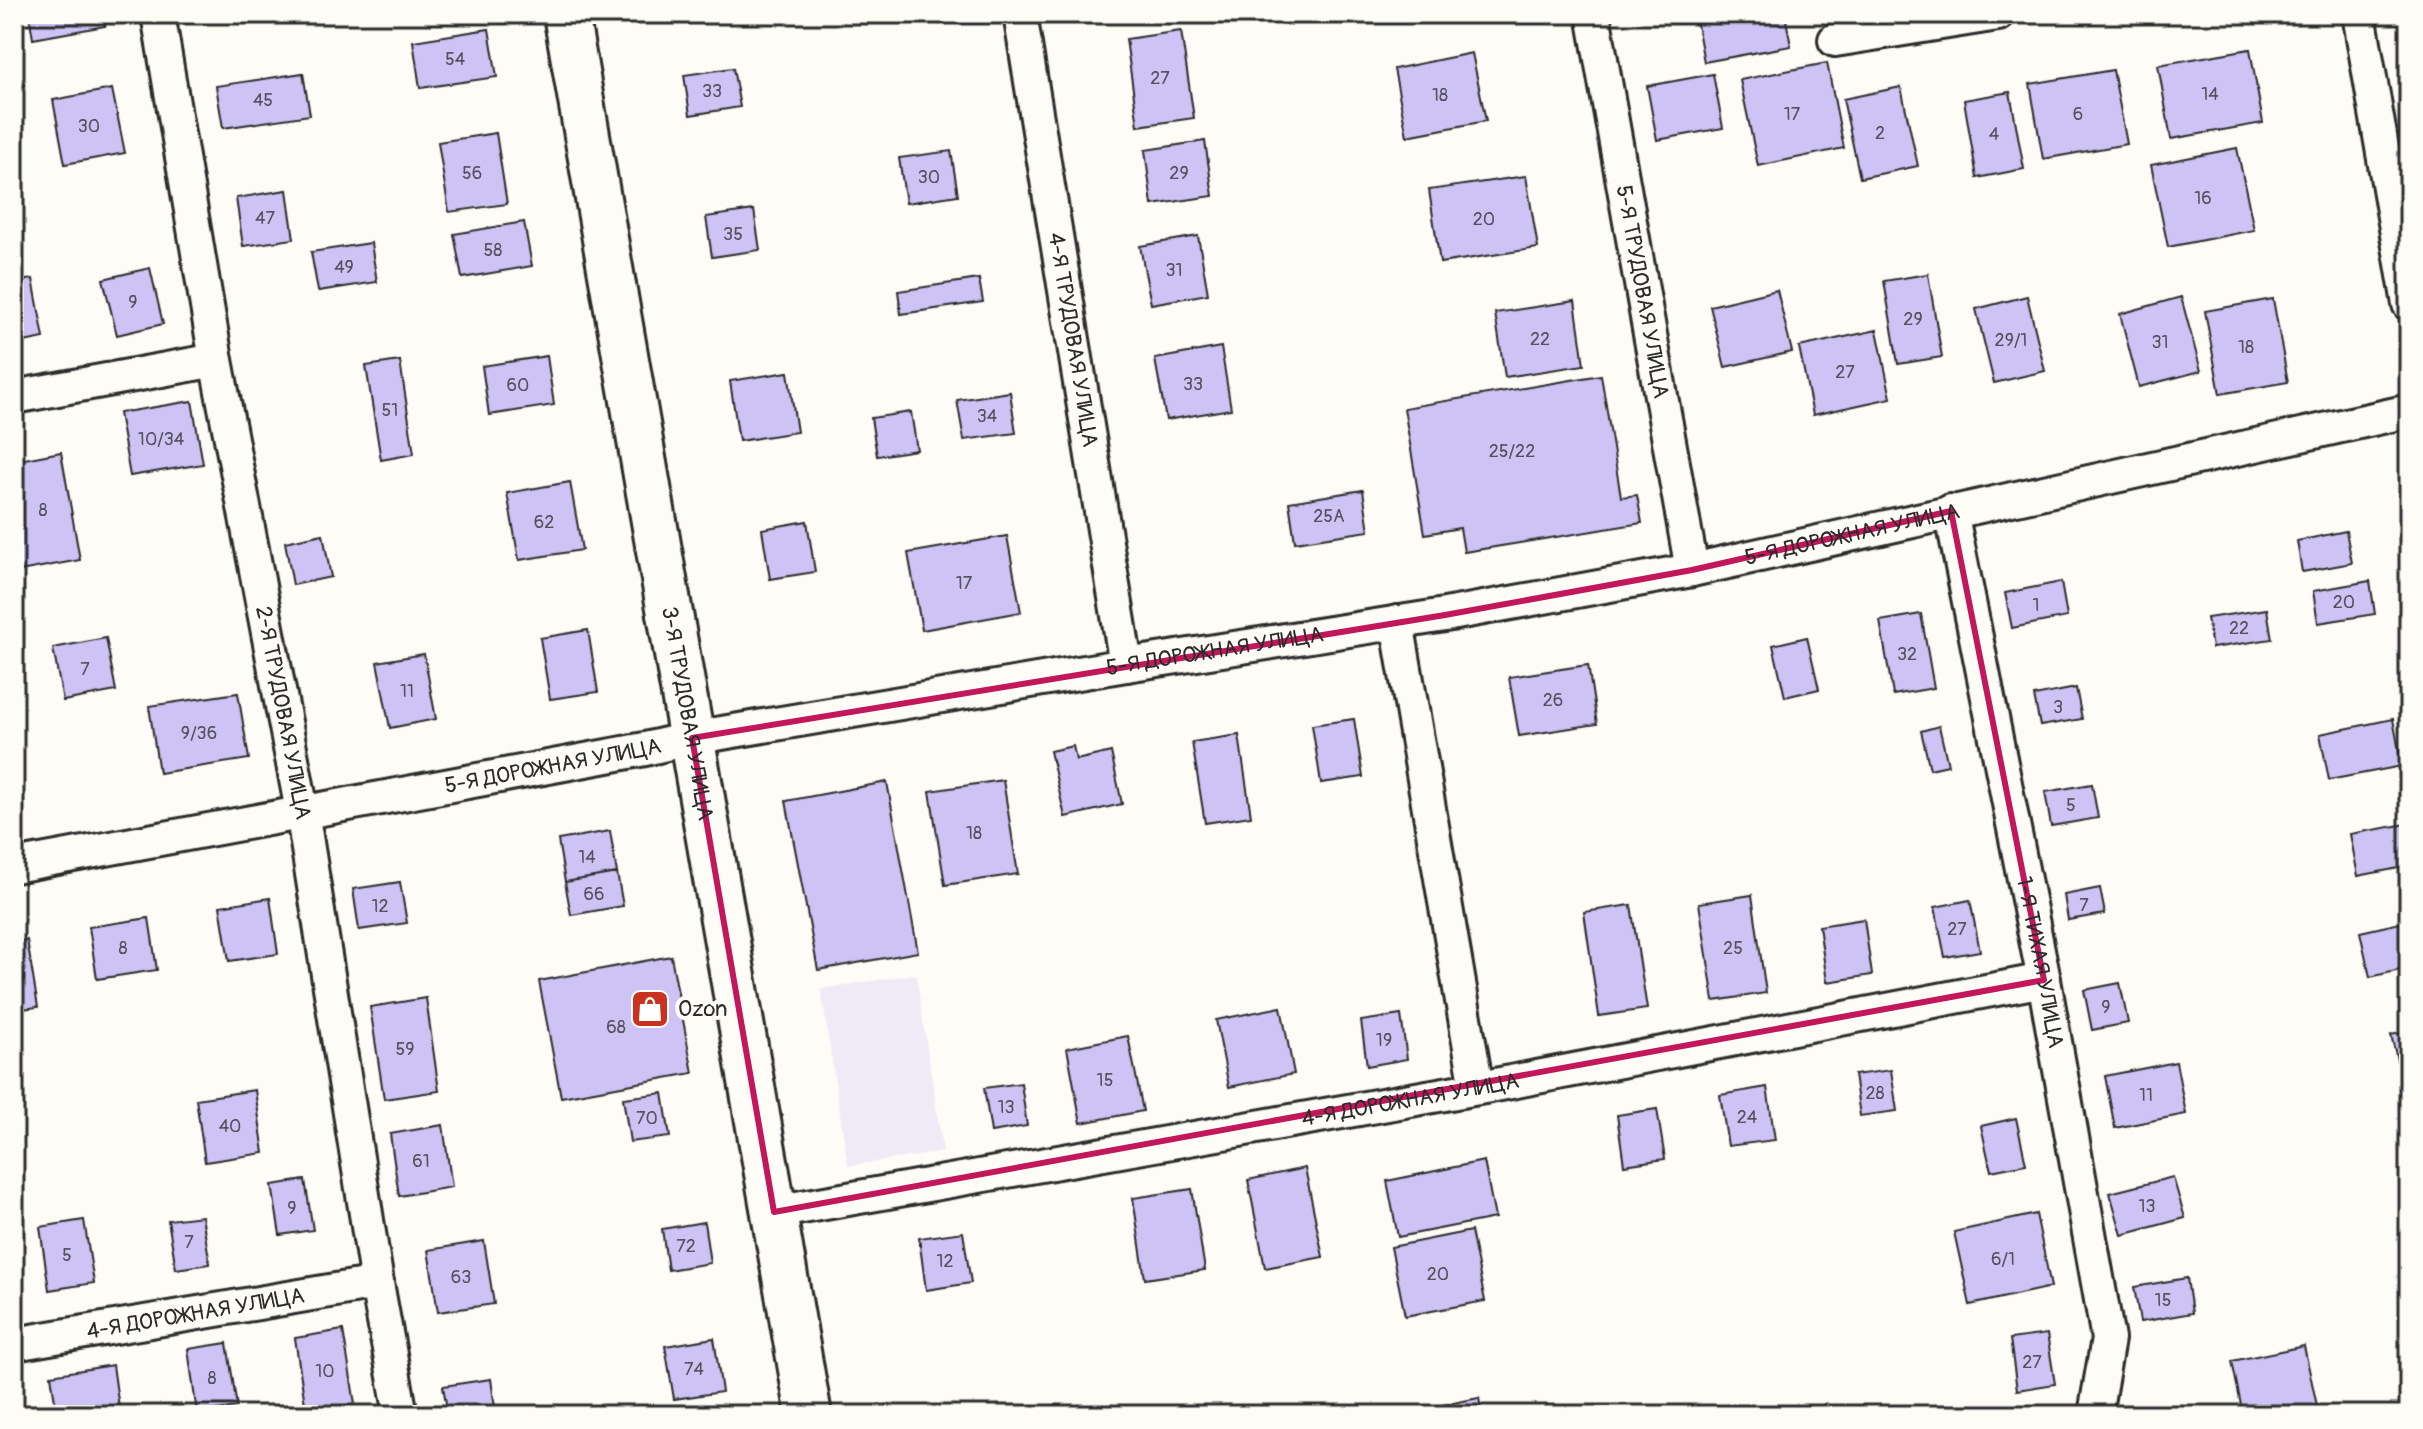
<svg xmlns="http://www.w3.org/2000/svg" width="2423" height="1429" font-family="Pangolin,sans-serif">
	<style>
		.built { fill: #efebf6 }
		.building { fill: #cdc3f5; stroke: #2b2b2b; stroke-width: 2 }
		.lines { fill: none; stroke-linecap: round; stroke-linejoin: round }
		.street-casing { stroke: #2b2b2b; stroke-width: 38 }
		.secondary-casing { stroke: #2b2b2b; stroke-width: 50 }
		.street { stroke: #fdfcf7; stroke-width: 32 }
		.secondary { stroke: #fdfcf7; stroke-width: 44 }
		.marked { fill: none; stroke: #c2185b; stroke-width: 6; stroke-linejoin: round }
		.labels { text-anchor: middle; dominant-baseline: central; stroke-width: 8; stroke-linejoin: round; paint-order: stroke }
		.number-label { font-size: 18px; fill: #54515e }
		.street-label { font-size: 22px; fill: #2b2b2b; stroke: #fdfcf7 }
		.poi-label { font-size: 22px; fill: #2b2b2b; stroke: #fdfcf7; text-anchor: start }
	</style>
	<rect width="100%" height="100%" fill="#fdfcf7"/>
	<filter id="ink" filterUnits="userSpaceOnUse"><feTurbulence type="fractalNoise" baseFrequency=".0125" numOctaves="2"/><feDisplacementMap in="SourceGraphic" scale="16" xChannelSelector="R" yChannelSelector="G"/><feConvolveMatrix kernelMatrix="1 2 1 2 8 2 1 2 1" color-interpolation-filters="sRGB"/></filter>
	<g filter="url(#ink)">
		<!-- built -->
		<path class="built" d="M916,974L943,1152L848,1166L821,989Z"/>
		<!-- building -->
		<path class="building" d="M29,14H103L105,26L33,39Z
			M1695,14H1785L1791,46L1704,62Z
			M489,29L497,77L420,88L413,41Z
			M1181,31L1194,118L1138,126L1126,39Z
			M2250,49L2263,123L2171,139L2158,65Z
			M1472,53L1486,121L1407,136L1394,69Z
			M1827,63L1844,148L1758,166L1740,80Z
			M733,68L740,107L690,115L684,75Z
			M2113,70L2127,144L2043,159L2030,84Z
			M303,73L310,115L223,128L216,86Z
			M1713,74L1723,128L1657,140L1647,86Z
			M1901,87L1918,166L1860,178L1843,99Z
			M112,89L125,153L65,164L53,100Z
			M2010,92L2024,169L1977,178L1964,100Z
			M496,133L507,204L449,212L438,142Z
			M1205,141L1213,196L1152,205L1145,150Z
			M2237,148L2254,230L2168,247L2151,165Z
			M951,151L958,195L906,203L899,158Z
			M1526,176L1538,248L1440,263L1429,190Z
			M287,190L294,239L243,246L236,198Z
			M754,210L760,250L712,257L706,217Z
			M524,222L532,266L462,278L454,234Z
			M1198,236L1208,294L1151,304L1140,246Z
			M371,243L377,282L318,291L311,252Z
			M150,268L163,324L117,335L103,279Z
			M1928,274L1942,357L1898,364L1884,281Z
			M33,279L44,338L14,344V282Z
			M979,279L983,302L901,314L898,291Z
			M1777,290L1792,352L1725,367L1710,306Z
			M2027,296L2045,371L1994,383L1976,309Z
			M2181,297L2201,371L2139,387L2120,314Z
			M2273,299L2288,382L2220,394L2205,311Z
			M1575,301L1584,365L1505,377L1495,313Z
			M1877,330L1891,398L1813,415L1799,347Z
			M1221,347L1231,409L1166,420L1155,359Z
			M547,356L554,405L489,415L482,366Z
			M400,361L414,454L381,460L366,366Z
			M788,372L797,432L739,441L730,381Z
			M1601,375L1621,497L1637,495L1642,523L1464,552L1460,528L1425,534L1404,408Z
			M1010,392L1016,433L964,440L957,400Z
			M192,401L203,464L130,476L119,413Z
			M911,412L917,450L877,456L871,418Z
			M61,452L80,560L14,572V461Z
			M570,482L582,550L519,560L507,493Z
			M1363,490L1369,531L1295,542L1289,502Z
			M807,521L815,572L770,579L762,529Z
			M2346,531L2352,563L2302,572L2297,541Z
			M323,534L331,577L293,585L285,542Z
			M1007,536L1021,612L922,630L908,553Z
			M2370,581L2375,614L2318,623L2313,591Z
			M2061,582L2067,617L2012,628L2005,593Z
			M2267,609L2272,639L2212,648L2207,618Z
			M1921,614L1934,688L1893,695L1880,621Z
			M588,630L598,692L550,699L540,638Z
			M1807,637L1819,689L1785,697L1773,645Z
			M106,638L116,691L63,701L53,648Z
			M424,654L436,719L390,728L377,662Z
			M1588,665L1597,724L1519,736L1509,677Z
			M2076,688L2082,719L2040,726L2034,696Z
			M238,693L249,759L159,773L149,706Z
			M1354,719L1363,777L1321,783L1312,725Z
			M2393,719L2402,766L2329,780L2320,734Z
			M1939,726L1948,765L1930,769L1921,731Z
			M1239,735L1251,816L1205,823L1192,742Z
			M1073,746L1076,760L1111,752L1122,804L1065,817L1050,751Z
			M1003,780L1018,874L945,885L930,791Z
			M887,782L918,952L818,970L786,801Z
			M2092,784L2098,818L2051,826L2045,792Z
			M2407,824L2409,866L2358,876L2350,834Z
			M610,831L617,873L565,882L558,840Z
			M617,873L623,906L571,915L565,882Z
			M400,882L407,923L359,930L353,889Z
			M2100,888L2105,914L2068,920L2064,895Z
			M1752,895L1766,993L1714,1001L1699,903Z
			M270,898L278,954L229,961L220,906Z
			M1970,900L1980,951L1945,957L1935,907Z
			M1631,905L1647,1009L1599,1016L1584,912Z
			M149,918L157,970L97,979L89,927Z
			M1864,919L1872,975L1827,982L1819,926Z
			M2409,921V968L2370,977L2360,932Z
			M27,940L38,1007L14,1010V942Z
			M671,956L693,1073L561,1097L539,981Z
			M2120,983L2128,1023L2092,1030L2084,990Z
			M426,998L439,1091L384,1099L370,1007Z
			M1281,1007L1294,1074L1229,1087L1216,1020Z
			M1401,1015L1407,1059L1367,1066L1361,1021Z
			M2409,1031V1065L2399,1067L2391,1035Z
			M1128,1036L1143,1111L1081,1123L1067,1048Z
			M2176,1062L2186,1114L2115,1128L2105,1076Z
			M1891,1070L1897,1111L1860,1116L1854,1075Z
			M1021,1083L1027,1126L991,1132L984,1088Z
			M1767,1087L1775,1140L1728,1146L1720,1095Z
			M255,1090L264,1153L205,1162L196,1099Z
			M663,1093L670,1137L630,1142L623,1098Z
			M1657,1109L1665,1159L1624,1165L1617,1115Z
			M2016,1118L2026,1164L1991,1171L1981,1126Z
			M443,1125L452,1187L399,1196L390,1134Z
			M1484,1161L1495,1218L1398,1237L1387,1181Z
			M1305,1168L1323,1257L1265,1268L1248,1180Z
			M2173,1177L2185,1218L2122,1235L2110,1193Z
			M305,1180L313,1230L280,1235L272,1185Z
			M1192,1189L1205,1270L1145,1279L1133,1198Z
			M2036,1214L2051,1287L1970,1305L1954,1232Z
			M202,1216L210,1264L176,1269L168,1220Z
			M84,1220L94,1283L49,1290L40,1227Z
			M704,1222L710,1263L668,1270L662,1229Z
			M1471,1231L1485,1301L1405,1316L1391,1247Z
			M963,1232L971,1283L926,1290L919,1238Z
			M484,1241L494,1304L438,1312L428,1250Z
			M2187,1278L2192,1313L2140,1322L2134,1287Z
			M343,1330L355,1404L306,1411L295,1338Z
			M2047,1334L2055,1384L2017,1390L2010,1339Z
			M714,1338L722,1392L674,1399L665,1346Z
			M227,1343L237,1407L197,1413L188,1349Z
			M2304,1346L2319,1415H2243L2232,1361Z
			M113,1365L120,1415H57L51,1375Z
			M491,1379L496,1415H448L443,1386Z
			M1479,1398L1482,1415H1422L1421,1409Z"/>
		<g class="lines">
			<defs>
				<g id="street">
					<path id="s1" d="M158,14L216,360L302,811L377,1283L401,1415"/>
					<path id="s2" d="M1020,14L1126,665"/>
					<path id="s3" d="M1593,14L1692,570"/>
					<path d="M2359,14L2409,304"/>
					<path d="M1835,40L1998,14"/>
					<path d="M14,397L216,360"/>
					<path id="s4" d="M1951,511L2044,980L2108,1339L2095,1415"/>
					<path d="M1397,622L1477,1088"/>
					<path id="s5" d="M14,866L645,749L692,738L1126,665L1445,615L1692,570L2409,411"/>
					<path id="s6" d="M774,1212L1490,1086L2044,980"/>
					<path id="s7" d="M14,1344L377,1283"/>
				</g>
				<g id="secondary">
					<path id="s8" d="M566,14L809,1415"/>
				</g>
			</defs>
			<!-- street casing -->
			<use href="#street" class="street-casing"/>
			<!-- secondary casing -->
			<use href="#secondary" class="secondary-casing"/>
			<!-- street -->
			<use href="#street" class="street"/>
			<!-- secondary -->
			<use href="#secondary" class="secondary"/>
		</g>
	</g>
	<!-- marked area -->
	<path class="marked" d="M1951,511L2044,980L774,1212L692,738L1445,615L1692,570Z"/>
	<!-- icons -->
	<defs>
		<symbol id="shop-square" viewBox="-11 -11 22 22"><rect x="-9" y="-9" width="18" height="18" rx="4" fill="#c8321e" stroke="#fdfcf7"/><path d="M-5-2.5h2.3a2.7 3.5 0 0 1 5.4 0H5L5.5 6h-11ZM-1.5-2.5h3a1.5 2.3 0 0 0-3 0Z" fill="#fff"/></symbol>
	</defs>
	<g fill-rule="evenodd">
		<use href="#shop-square" x="628" y="987" width="44" height="44"/>
	</g>
	<g class="labels">
		<!-- number labels -->
		<g class="number-label">
			<text x="455" y="59">54</text>
			<text x="1160" y="78">27</text>
			<text x="712" y="91">33</text>
			<text x="2210" y="94">14</text>
			<text x="1440" y="95">18</text>
			<text x="263" y="100">45</text>
			<text x="1792" y="114">17</text>
			<text x="2078" y="114">6</text>
			<text x="89" y="126">30</text>
			<text x="1880" y="133">2</text>
			<text x="1994" y="134">4</text>
			<text x="472" y="173">56</text>
			<text x="1179" y="173">29</text>
			<text x="929" y="177">30</text>
			<text x="2203" y="198">16</text>
			<text x="265" y="218">47</text>
			<text x="1484" y="219">20</text>
			<text x="733" y="234">35</text>
			<text x="493" y="250">58</text>
			<text x="344" y="267">49</text>
			<text x="1174" y="270">31</text>
			<text x="133" y="302">9</text>
			<text x="1913" y="319">29</text>
			<text x="1540" y="339">22</text>
			<text x="2011" y="340">29/1</text>
			<text x="2160" y="342">31</text>
			<text x="2246" y="347">18</text>
			<text x="1845" y="372">27</text>
			<text x="1193" y="384">33</text>
			<text x="518" y="385">60</text>
			<text x="390" y="410">51</text>
			<text x="987" y="416">34</text>
			<text x="161" y="439">10/34</text>
			<text x="1512" y="451">25/22</text>
			<text x="43" y="510">8</text>
			<text x="1329" y="516">25А</text>
			<text x="544" y="522">62</text>
			<text x="964" y="583">17</text>
			<text x="2344" y="602">20</text>
			<text x="2036" y="605">1</text>
			<text x="2239" y="628">22</text>
			<text x="1907" y="654">32</text>
			<text x="85" y="669">7</text>
			<text x="407" y="691">11</text>
			<text x="1553" y="700">26</text>
			<text x="2058" y="707">3</text>
			<text x="199" y="733">9/36</text>
			<text x="2071" y="805">5</text>
			<text x="974" y="833">18</text>
			<text x="587" y="857">14</text>
			<text x="594" y="894">66</text>
			<text x="2084" y="905">7</text>
			<text x="380" y="906">12</text>
			<text x="1957" y="929">27</text>
			<text x="123" y="948">8</text>
			<text x="1733" y="948">25</text>
			<text x="2106" y="1007">9</text>
			<text x="616" y="1027">68</text>
			<text x="1384" y="1040">19</text>
			<text x="405" y="1049">59</text>
			<text x="1105" y="1080">15</text>
			<text x="1875" y="1093">28</text>
			<text x="2146" y="1095">11</text>
			<text x="1006" y="1107">13</text>
			<text x="1747" y="1117">24</text>
			<text x="647" y="1118">70</text>
			<text x="230" y="1126">40</text>
			<text x="421" y="1161">61</text>
			<text x="2147" y="1206">13</text>
			<text x="292" y="1208">9</text>
			<text x="189" y="1242">7</text>
			<text x="686" y="1246">72</text>
			<text x="67" y="1255">5</text>
			<text x="2003" y="1259">6/1</text>
			<text x="945" y="1261">12</text>
			<text x="1438" y="1274">20</text>
			<text x="461" y="1277">63</text>
			<text x="2163" y="1300">15</text>
			<text x="2032" y="1362">27</text>
			<text x="694" y="1369">74</text>
			<text x="325" y="1371">10</text>
			<text x="212" y="1378">8</text>
		</g>
		<!-- street labels -->
		<g class="street-label">
			<text stroke="none"><textPath href="#s3" startOffset="282">5-Я ТРУДОВАЯ УЛИЦА</textPath></text>
			<text stroke="none"><textPath href="#s2" startOffset="330">4-Я ТРУДОВАЯ УЛИЦА</textPath></text>
			<text stroke="none"><textPath href="#s5" startOffset="1868">5-Я ДОРОЖНАЯ УЛИЦА</textPath></text>
			<text stroke="none"><textPath href="#s5" startOffset="1220">5-Я ДОРОЖНАЯ УЛИЦА</textPath></text>
			<text stroke="none"><textPath href="#s1" startOffset="710">2-Я ТРУДОВАЯ УЛИЦА</textPath></text>
			<text stroke="none"><textPath href="#s8" startOffset="710">3-Я ТРУДОВАЯ УЛИЦА</textPath></text>
			<text stroke="none"><textPath href="#s5" startOffset="548">5-Я ДОРОЖНАЯ УЛИЦА</textPath></text>
			<text stroke="none"><textPath href="#s4" startOffset="460">1-Я ТИХАЯ УЛИЦА</textPath></text>
			<text stroke="none"><textPath href="#s6" startOffset="646">4-Я ДОРОЖНАЯ УЛИЦА</textPath></text>
			<text stroke="none"><textPath href="#s7" startOffset="184">4-Я ДОРОЖНАЯ УЛИЦА</textPath></text>
		</g>
		<!-- poi labels -->
		<g class="poi-label">
			<text x="678" y="1009">Ozon</text>
		</g>
	</g>
	<!-- margin -->
	<rect width="2423" height="1429" fill="none" stroke="#fdfcf7" stroke-width="48"/>
	<rect x="24" y="24" width="2375" height="1381" fill="none" stroke="#2b2b2b" stroke-width="3" filter="url(#ink)"/>
</svg>
